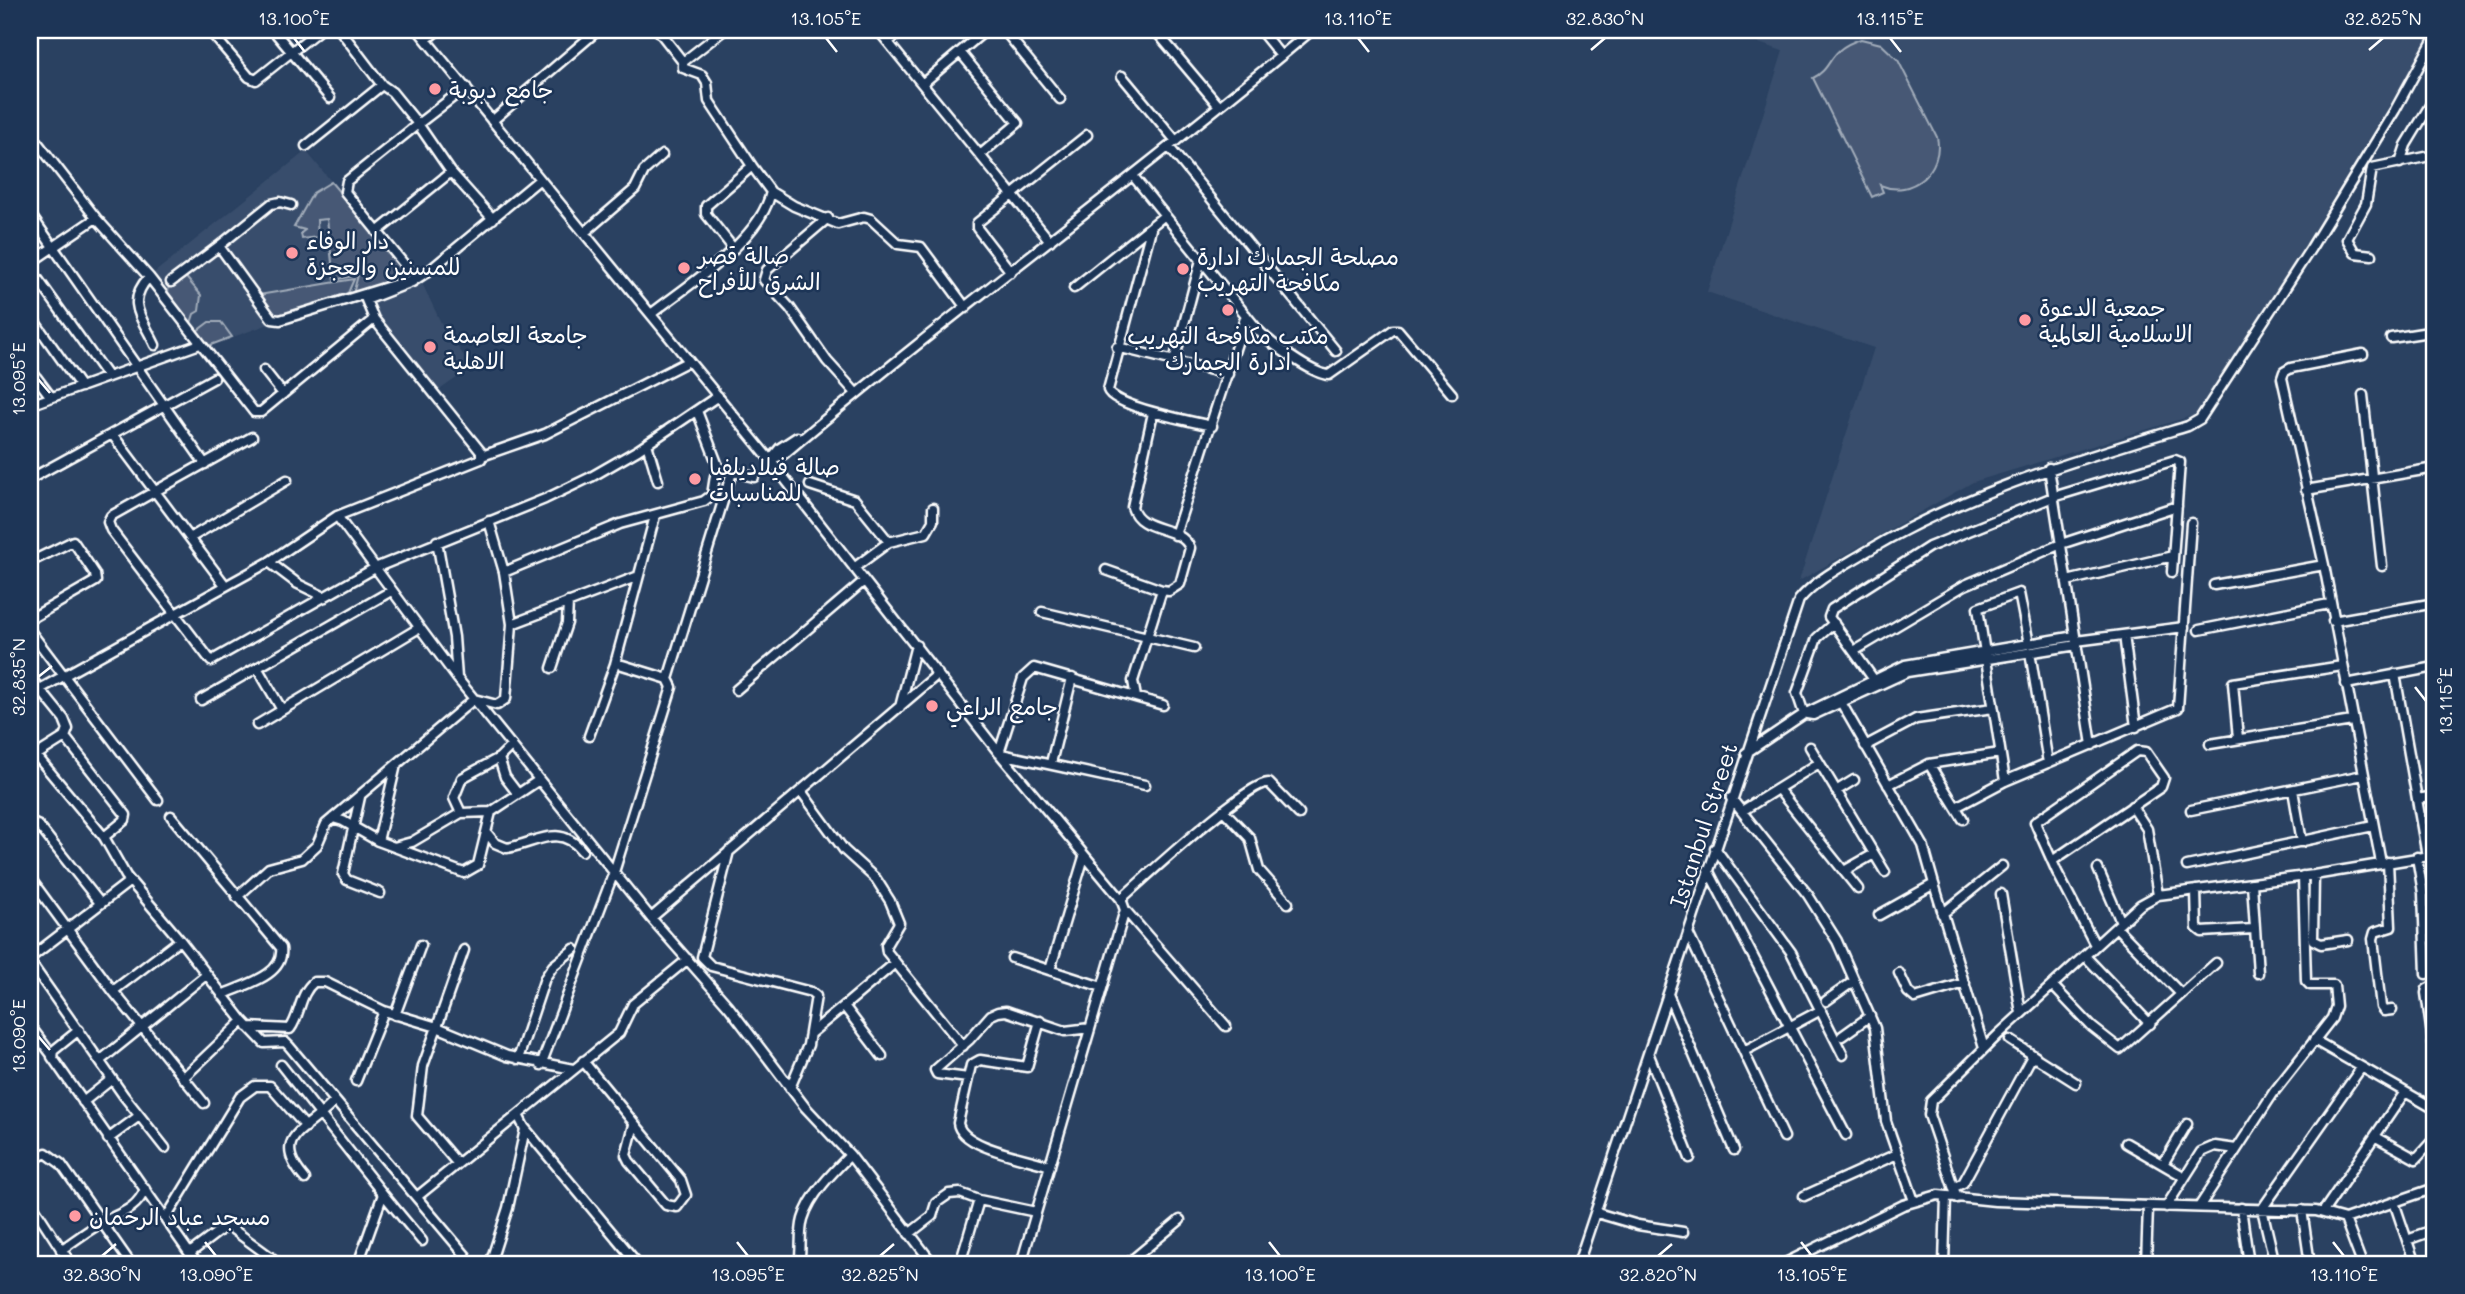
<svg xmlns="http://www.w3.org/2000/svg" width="2465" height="1294" font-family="Mali,'Playpen Sans Arabic',sans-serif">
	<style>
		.built { fill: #394e6c }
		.green { fill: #465975; stroke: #a2acba; stroke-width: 2 }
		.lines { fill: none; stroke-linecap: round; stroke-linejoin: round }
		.minor-casing { stroke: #fff; stroke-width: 13 }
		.minor { stroke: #1d3557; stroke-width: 8 }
		.ticks { fill: none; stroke: #fff; stroke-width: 2.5 }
		.poi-dot { fill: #ff9aa2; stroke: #1d3557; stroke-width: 2.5 }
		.labels { text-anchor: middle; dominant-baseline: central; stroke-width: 5; stroke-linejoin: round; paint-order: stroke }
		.poi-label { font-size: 23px; fill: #fff; stroke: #1d3557; text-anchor: start }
		.street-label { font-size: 23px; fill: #fff; stroke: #1d3557 }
		.neatline { fill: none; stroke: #fff; stroke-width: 2.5 }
		.ticks-label { font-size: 18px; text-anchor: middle; fill: #fff }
	</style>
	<rect width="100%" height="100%" fill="#2a4161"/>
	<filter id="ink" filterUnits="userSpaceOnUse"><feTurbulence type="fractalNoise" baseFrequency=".0143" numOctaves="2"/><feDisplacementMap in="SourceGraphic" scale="14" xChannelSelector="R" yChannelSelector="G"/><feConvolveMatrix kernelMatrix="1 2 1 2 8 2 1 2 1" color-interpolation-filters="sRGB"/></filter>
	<g filter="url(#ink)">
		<!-- built -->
		<path class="built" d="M1720,30H2435L2230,368L2198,414L1973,482L1799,581L1874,348L1707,292L1783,51Z
			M306,151L408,274L208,346L154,273Z
			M420,279L443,327L472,367L438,391L375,312L370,301Z"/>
		<!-- green -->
		<path class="green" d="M1861,39L1881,44L1898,60L1937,137C1944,169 1912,199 1880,185L1883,192L1872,197L1813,78C1834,68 1826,50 1861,39Z
			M331,182L408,274L353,294L358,275L334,280L327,219L317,220L318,237L302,239L301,233L305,230L294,227L313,193Z
			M184,275L201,295L199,311L194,314L191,323L168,292L169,286Z
			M354,279L348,293L279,316L270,311L259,295Z
			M209,322H221L232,337L208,346L197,331Z"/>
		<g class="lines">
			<defs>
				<path id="minor" d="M209,30L249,77L256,80L319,30
					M273,30L330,98
					M340,30L382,85
					M418,30L770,460L999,753L1121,899L1125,910L1226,1026
					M658,30L683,62V68L702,75L707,83L709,101L752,166L706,206V214L733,248
					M878,30L1050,241
					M1004,30L1060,99
					M1155,30L1219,106
					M1260,30L1281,56
					M427,39L438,30
					M888,42L903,30
					M960,52L1018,123L980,155
					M683,62L724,30
					M1122,76L1176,141
					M922,84L986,30
					M466,87L418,124L451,172L493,219
					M492,121L598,30
					M30,133L96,218L149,277L254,412H261L374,319
					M306,146L382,85L392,92L418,124L347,181L345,192L408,269
					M1169,147L1336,351
					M2400,163L2406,145L2435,97
					M1133,176L1258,330C1270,343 1312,374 1329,375L1393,330H1398L1452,394
					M771,192L794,206L838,224L864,217L871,219L898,244L921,247L966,308
					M291,205L280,202L271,204L219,246L272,319L280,320L413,279
					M30,214L205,464
					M828,218L767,270L764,280L790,308L827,361L855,392
					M1151,229L1108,390C1113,406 1193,422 1212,426
					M377,232L451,172
					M584,233L635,189L644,171L662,155
					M2372,255L2355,253L2347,239L2366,204L2372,168L2435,155
					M30,263L96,218
					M30,268L108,377
					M1011,272L977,228V223L1087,135
					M149,277C125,303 142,317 155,345
					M171,282L219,246
					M1074,288L1165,215
					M651,314C689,284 760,241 771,192L752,166
					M30,315L81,387
					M2391,338L2435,331
					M1117,347L1228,374
					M2363,354L2291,368L2284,372L2282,378L2324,565L2381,863
					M1174,361L1201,260
					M30,369L51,397
					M264,370L283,394
					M2363,395L2382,566
					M30,405L200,344
					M697,411L720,471
					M1153,413L1132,507C1140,534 1180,524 1190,548L1180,584L1169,591L1162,590
					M112,434L225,585
					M252,437L111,516L108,522L111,530L211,661L375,568L545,499L591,477L638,450L718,396
					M647,444L658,481
					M482,456L545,434L689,361
					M770,460L784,454C956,308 1139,176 1312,30
					M770,460L780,448L797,437
					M2049,468L2092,745
					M729,471L754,477
					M30,479L214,378
					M810,485L855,500L889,542
					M2306,490L2435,468
					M337,516L457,678L651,918L729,1007L805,1107L850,1155L933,1264
					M1175,535L1246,315
					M190,538L287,480
					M437,541L454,637L457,678
					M30,562L73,541L95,574L96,581L30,619
					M269,562L298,584L325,597
					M854,568L889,542L926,533L933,521V508
					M1106,570L1162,590L1133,681L1136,697
					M504,572L620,524L704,501L712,495L715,476L720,471
					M2067,581L2173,556
					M2214,585L2324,565
					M1042,612L1194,648
					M2333,621L2435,603
					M512,624L636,577
					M2199,630L2329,604
					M30,631L158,800
					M2124,635L2136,727
					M2076,641L2184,627
					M1854,651L1965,585L2061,544L2177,506
					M2030,652L2048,763
					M552,668L567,623L568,602
					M258,669L282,710
					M2395,674L2427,856
					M30,677L64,719L68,729L65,737L30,759
					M668,679L732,472
					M1877,684L1829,617L1832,609L1929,547L2053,497L2175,460L2180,462L2172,572
					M2346,684L2435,667
					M40,689L269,562L337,516L481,459V452L374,319L366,300L412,282L430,270L540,179
					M736,690L864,581
					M1839,699L1923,845L1934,884
					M201,700L391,591
					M900,707L916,645
					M1804,714L1797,693L1817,638L1834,623
					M1807,714L1813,715L1907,672L2077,645
					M257,725L419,628
					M589,736L615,664L655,516
					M65,737L126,815L125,820L104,837
					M2238,739L2233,683L2342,666
					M2210,744L2352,721
					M1865,746L1916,719L1993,708
					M1810,747L1885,872
					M30,748L104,837L126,876L180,940L243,1021L264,1043L285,1042L289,1046L466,1256L468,1264
					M999,753L1023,678L1034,668L1163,705
					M1746,753L1804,714L1905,665L2075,636
					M1001,754L1145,785
					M499,758L505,777L518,794
					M1051,763L1072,678
					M1929,764L1963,819
					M2005,781L1978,608L2019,593L2029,644
					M1888,785L1929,764L2000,753
					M1778,789L1858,889
					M2293,790L2302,842
					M801,791L844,850L876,879L890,901L899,923L886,945L887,952L963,1046
					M1836,791L1854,780
					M360,797L343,874L347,880L380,893
					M1731,798L1808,895L1837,941L1875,1028L1886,1121L1914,1201
					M2417,799L2435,796
					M2132,806L2147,829L2158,895
					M1956,807L2005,781L2178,708L2191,523
					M1223,810L1250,838L1259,870L1288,903
					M2191,810L2363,775
					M1742,811L1819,763
					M461,813L454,798L462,778L499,758L512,745
					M171,816L281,948C285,976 243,985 222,995
					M333,818L343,821L378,841L464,873L478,865L491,812
					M30,822L39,826L100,903
					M487,833L495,843L507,848C535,844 559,822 582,851
					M378,841L395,769
					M394,847L412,842L461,813L491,812L539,780
					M1715,848L1791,952L1843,1055
					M729,851L702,957L711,966L811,992L816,996L808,1045L790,1088
					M2417,857L2423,893L2426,974
					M2052,861L2161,787L2164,778L2146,752L2137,751L2035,822L2037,827L2057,872L2095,945
					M2388,862L2391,927L2375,932L2373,939L2381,1007L2384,1011L2392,1010
					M2187,866L2373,826
					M2098,869L2121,922
					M1708,870L1846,1135
					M1844,871L1874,854
					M2314,875L2313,940L2321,944L2348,940
					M30,878L113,991L204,1103
					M2252,883L2258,973
					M2196,890L2197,928L2202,932L2253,929
					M2001,894L2021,1013
					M237,897L269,868L302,859L317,845L326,824L474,699L497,705L506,699L512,624L504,572L489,521
					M1121,899C1141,881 1251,779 1269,783L1299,814
					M1942,914L2002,866
					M1879,915L1934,884L1984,1048
					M651,918L938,674
					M2116,927L2181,994
					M1688,933L1784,1137
					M2085,956L2150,1024
					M30,958L130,881
					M1012,958L1102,987
					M30,962L124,1096L165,1148
					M1050,970L1084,857
					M1899,973L1908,992L1915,998L1965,983
					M2435,985L2427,989L2426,993L2435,1056
					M2053,986L2092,1027L2120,1049L2216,963
					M113,991L180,940
					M1668,994L1734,1150
					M1826,1001L1854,981
					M395,1015L421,945
					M1040,1021L1027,1067L980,1060L971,1065L958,1123C961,1148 1028,1158 1050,1166
					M30,1026L52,1055
					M248,1027L290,1029C301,1014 299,994 314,982H325L384,1011L437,1027L464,950
					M79,1030L53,1051L52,1057L197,1264
					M811,1033L844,1006
					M1842,1036L1870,1016
					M2010,1040L2036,1057
					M2314,1040L2435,1109
					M1744,1051L1821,1010
					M1649,1055L1690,1158
					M882,1056L844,1006L895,963
					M518,1059L545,978L553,966L574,949
					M101,1060L206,975
					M583,1061L681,1180L686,1195L677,1207L666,1205L629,1161L626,1155L634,1125
					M281,1065L383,1194
					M541,1065L614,872L672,687L668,679L616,663
					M183,1078L243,1021
					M968,1078L937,1074L935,1070L969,1040L991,1015L998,1012L1006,1011L1065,1031L1090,1028
					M356,1081L384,1011
					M83,1102L112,1079
					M518,1115L524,1127L638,1264
					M2376,1137L2416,1159L2435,1138
					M108,1139L139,1116
					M2126,1143L2183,1176
					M30,1161L46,1153L61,1164L131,1264
					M457,1163L417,1116L423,1066L437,1027L507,1056L573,1069
					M2163,1164L2187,1124
					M305,1179C268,1136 308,1131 335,1101
					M1955,1187L1963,1183L2031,1058L2038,1059L2076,1083
					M418,1196L619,1033L633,1004L688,959
					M1804,1196L1897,1154
					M1957,1198L1929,1115L1931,1101L1999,1034L2140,905L2158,895L2314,875L2435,855
					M30,1201L71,1264
					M2394,1202L2415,1264
					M2166,1207L2201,1152L2215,1146L2236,1149
					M2199,1207L2274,1092L2332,1018L2336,1006L2334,985H2310L2306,981L2303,876
					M2241,1208L2249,1264
					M2302,1210L2310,1264
					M2323,1212L2405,1092
					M1597,1213L1638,1225L1683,1232
					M166,1218L240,1097L255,1086H270L306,1127
					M2345,1219L2435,1188
					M909,1234L932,1216L936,1203L949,1194L960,1193L979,1200
					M2407,1240L2435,1230
					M61,1250C73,1242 85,1232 98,1225C115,1214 136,1212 145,1189
					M190,1253L227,1225L280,1264
					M2274,1260L2262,1209L2361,1068
					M358,1264L383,1194L422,1241
					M490,1264L508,1208L525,1129
					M799,1264C802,1249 799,1233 803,1219C810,1195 832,1173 850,1155
					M960,1264L979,1200L1036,1212
					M1021,1264L1125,910
					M1127,1264L1180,1220
					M1578,1264L1799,600C1815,580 1843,566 1864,553C1965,492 2076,460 2188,426L2200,419L2311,248L2395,110L2435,37
					M1783,1264L1903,1205L1938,1195L1995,1201L2316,1211L2345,1219L2362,1264
					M1944,1264L1946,1196
					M2146,1264L2148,1207"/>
			</defs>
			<!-- minor casing -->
			<use href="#minor" class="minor-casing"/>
			<!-- minor -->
			<use href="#minor" class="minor"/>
		</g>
	</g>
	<!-- ticks -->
	<path class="ticks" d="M294,38L305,52M826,38L837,52M1358,38L1369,52M1890,38L1901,52M1591,50L1605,38M2369,50L2383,38M38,379L50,393M38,677L52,666M2415,687L2426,701M38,1036L50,1050M205,1242L216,1256M737,1242L748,1256M1269,1242L1280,1256M1801,1242L1812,1256M2333,1242L2344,1256M102,1256L116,1244M880,1256L894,1244M1658,1256L1672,1244"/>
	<!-- markers -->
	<g class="poi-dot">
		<circle cx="435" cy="89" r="7"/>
		<circle cx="292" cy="253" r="7"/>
		<circle cx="684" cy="268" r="7"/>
		<circle cx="1183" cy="269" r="7"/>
		<circle cx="1228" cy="310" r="7"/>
		<circle cx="2025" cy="320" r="7"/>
		<circle cx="430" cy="347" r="7"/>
		<circle cx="695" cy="479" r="7"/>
		<circle cx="932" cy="706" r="7"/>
		<circle cx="75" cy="1216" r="7"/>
	</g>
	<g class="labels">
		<!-- poi labels -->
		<g class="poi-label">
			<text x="449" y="89">جامع دبوبة</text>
			<text x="306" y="240">دار الوفاء<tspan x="306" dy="26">للمسنين والعجزة</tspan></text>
			<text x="698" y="255">صالة قصر<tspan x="698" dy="26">الشرق للأفراح</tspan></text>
			<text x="1197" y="256">مصلحة الجمارك ادارة<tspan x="1197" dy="26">مكافحة التهريب</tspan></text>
			<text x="2039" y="307">جمعية الدعوة<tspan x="2039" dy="26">الاسلامية العالمية</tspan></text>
			<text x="444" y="334">جامعة العاصمة<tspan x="444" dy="26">الاهلية</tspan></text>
			<text x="1228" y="335" text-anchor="middle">مكتب مكافحة التهريب<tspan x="1228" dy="26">ادارة الجمارك</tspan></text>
			<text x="709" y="466">صالة فيلاديلفيا<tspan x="709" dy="26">للمناسبات</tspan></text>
			<text x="946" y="706">جامع الراعي</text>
			<text x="89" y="1216">مسجد عباد الرحمان</text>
		</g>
		<!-- street labels -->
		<g class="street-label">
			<text transform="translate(1703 825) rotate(-72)">Istanbul Street</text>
		</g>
	</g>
	<!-- margin -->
	<rect width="2465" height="1294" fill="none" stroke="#1d3557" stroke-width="77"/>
	<rect x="38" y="38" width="2388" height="1218" class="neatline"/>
	<g class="ticks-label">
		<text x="294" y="25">13.100°E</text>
		<text x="826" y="25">13.105°E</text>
		<text x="1358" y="25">13.110°E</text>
		<text x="1605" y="25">32.830°N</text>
		<text x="1890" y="25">13.115°E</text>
		<text x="2383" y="25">32.825°N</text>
		<text transform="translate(19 379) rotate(-90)" y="6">13.095°E</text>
		<text transform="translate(19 677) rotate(-90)" y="6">32.835°N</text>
		<text transform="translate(2446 701) rotate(-90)" y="6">13.115°E</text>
		<text transform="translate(19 1036) rotate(-90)" y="6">13.090°E</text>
		<text x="102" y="1281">32.830°N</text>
		<text x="216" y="1281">13.090°E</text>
		<text x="748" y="1281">13.095°E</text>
		<text x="880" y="1281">32.825°N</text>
		<text x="1280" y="1281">13.100°E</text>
		<text x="1658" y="1281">32.820°N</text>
		<text x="1812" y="1281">13.105°E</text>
		<text x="2344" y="1281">13.110°E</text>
	</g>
</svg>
